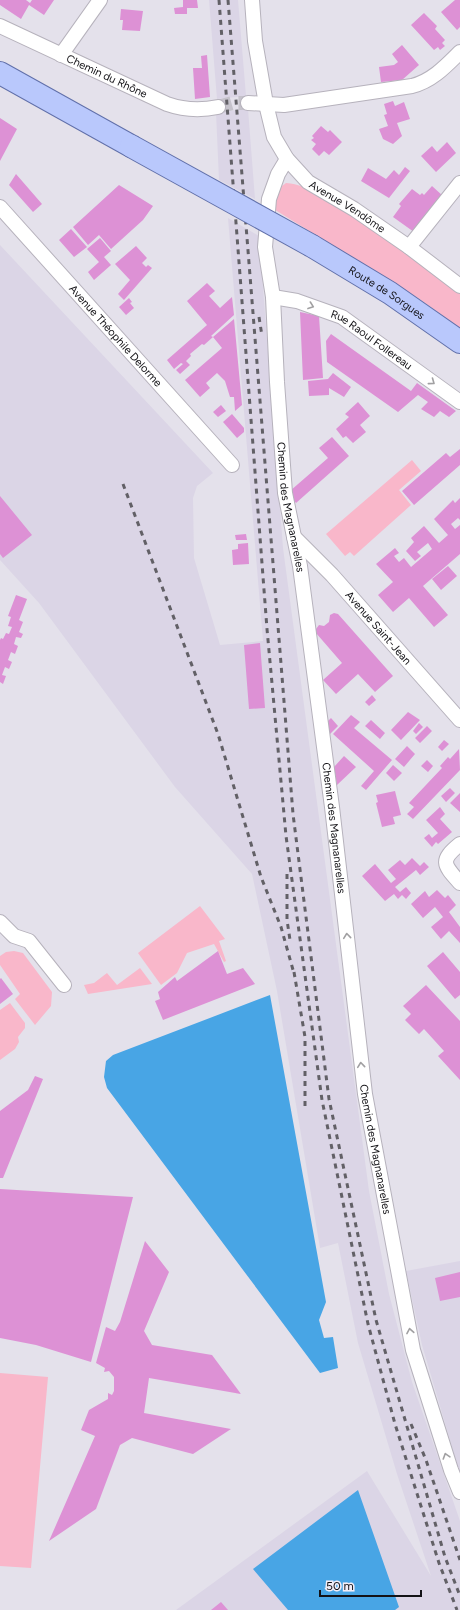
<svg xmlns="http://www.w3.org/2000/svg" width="460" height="1610" font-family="Figtree,sans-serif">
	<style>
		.built { fill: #dbd5e6 }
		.green { fill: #f9b7ca }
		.water { fill: #48a5e5 }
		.building { fill: #dd91d5 }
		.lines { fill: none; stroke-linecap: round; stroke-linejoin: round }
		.minor-tunnel { stroke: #c5c2cb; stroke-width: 14; stroke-dasharray: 14 7; stroke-linecap: butt }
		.minor-casing { stroke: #b6b2bc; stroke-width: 16 }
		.primary-casing { stroke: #6170aa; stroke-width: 24 }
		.minor { stroke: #fff; stroke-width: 14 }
		.primary { stroke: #b9c8fc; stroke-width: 22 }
		.rail { stroke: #626066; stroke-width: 3; stroke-dasharray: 5 5; stroke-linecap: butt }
		.primary-bridge-casing { stroke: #6170aa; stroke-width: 24; stroke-linecap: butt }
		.primary-bridge { stroke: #b9c8fc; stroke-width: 22 }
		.oneway { stroke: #a1a0a2 }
		.labels { text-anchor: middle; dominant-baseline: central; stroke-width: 3; stroke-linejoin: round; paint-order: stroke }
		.street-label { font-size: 11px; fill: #131216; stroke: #f2eef8 }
	</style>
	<rect width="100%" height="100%" fill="#e4e1eb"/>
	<!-- built -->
	<path class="built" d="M209,0H238L246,96L217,99Z
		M248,109L255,199L219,180L216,112Z
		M228,218L259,236L283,548L369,1191L389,1294L412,1382L460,1521V1610H176L367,1471L431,1576L397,1474L358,1343L338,1243L320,1248L277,991L252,874L175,787L39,603L0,560V245L213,473L197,486L193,498L194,558L220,645L263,641Z
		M460,1261V1474L422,1345L406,1271Z"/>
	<!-- green -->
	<path class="green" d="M286,183C310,185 329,200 349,213C388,237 425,263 460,293V328L418,298L272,208L278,189Z
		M412,460L421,471L399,490L411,505L354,556L350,552L345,556L326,534Z
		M200,906L225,939L219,941L226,961L224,962L214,944L187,953L177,973L161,985L138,953Z
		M14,951L23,953L52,992L51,1006L35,1025L15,999L20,994L0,965V956L6,952Z
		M140,968L152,984L88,994L84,985L94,983L107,973L117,985Z
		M10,1003L25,1023V1028L18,1037L19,1042L15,1049L0,1060V1010Z
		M0,1373L48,1377L31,1568L0,1566Z"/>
	<!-- water -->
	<path class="water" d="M270,995L326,1302L319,1320L324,1338L333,1337L338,1368L320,1373L107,1088L104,1077L106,1061L113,1055Z
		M358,1490L399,1607L395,1610H288L253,1569Z"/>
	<!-- building -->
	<path class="building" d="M0,0H26L30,3L32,0H54L44,15L29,5L21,19L0,5Z
		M183,0H197L198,8H187V14H175L174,8L183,7Z
		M455,0H460V27L457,30L441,12Z
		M121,9L143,11L140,31L122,30L123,20H120Z
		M424,13L437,26L435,29L445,40L442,43L445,46L440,50L438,47L434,50L411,25Z
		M402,45L419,65L402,80L381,82L379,67L394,65L398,62L392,54Z
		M207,55L210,97L195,99L193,68H202L201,56Z
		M393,101L395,106L404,102L410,119L397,123L402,136L393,144L383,139L379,129L388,126L384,115L387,114L384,104Z
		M0,118L17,129L0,161Z
		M321,126L328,132L330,130L342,142L329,155L324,151L319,156L312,149L316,144L311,140L314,138L312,136Z
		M447,142L456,153L436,172L421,156L432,146L437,152Z
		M405,167L410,171L389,198L361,181L368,168L386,179L394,170L399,175Z
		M16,174L42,204L33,212L9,185Z
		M119,185L153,206L143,220L111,249L99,235L88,245L73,227Z
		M432,186L443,196L414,232L393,217L401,206L399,204L412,189L420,195L422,193L424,195Z
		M71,229L87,247L74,257L59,240Z
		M100,238L111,251L104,257L111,265L94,280L88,272L99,262L87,249Z
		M136,246L147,258L142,263L146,267L148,265L152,268L124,300L118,294L130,280L115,264Z
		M207,283L215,291L209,296L220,308L232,297L234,315L211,336L213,337L204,345L202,344L190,354L191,356L186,361L190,365L180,374L176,370L183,364L181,363L174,369L167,360L207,325L187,301Z
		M129,298L132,302L130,303L134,308L126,315L119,307Z
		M300,312L319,316L323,378L303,380Z
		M234,319L242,405L235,411L234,397H230L225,381L217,373L206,383L210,388L200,397L185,380L222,348L213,337Z
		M331,334L411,391L417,383L456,411L449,417L440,411L434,417L421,409L428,402L418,395L398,412L327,362L326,341Z
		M333,373L351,387L344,397L329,388V395L309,396L308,381L328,379Z
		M358,402L370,416L360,425L366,432L353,443L346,436L343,438L336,429L349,417L345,414Z
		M221,405L226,411L218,417L213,412Z
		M232,414L244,428V432L237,438L223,422Z
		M332,437L349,456L296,503L292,498L290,491L328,458L319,448Z
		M460,449V465L414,505L402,491L446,453L450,457Z
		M0,496L32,535L3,558L0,554Z
		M460,498V520L458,518L451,524L455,529L460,525V554L423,586L448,615L434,627L409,598L393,612L378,595L393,582L376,564L395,548L399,553L394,556L399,562L404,558L411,567L432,549L428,543L417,552L421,556L415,561L406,551L414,542L411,538L424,526L439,543L448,535L434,519L453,500L455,503Z
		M246,534L247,540H236L235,535Z
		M248,543L249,564L233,565L232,550L238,549V544Z
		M448,566L457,576L441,590L432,579Z
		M16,595L27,599L19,620L23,622L19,632L23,634L21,638L16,637L14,644L18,646L15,654L11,652L8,660L12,662L9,669L5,667L2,675L6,676L3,684L0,682V640L1,638L3,639L6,633L9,634L12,627L8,626L11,617L8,616Z
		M334,613L338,614L393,676L375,692L358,674L336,694L323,680L342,663L316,633V629L319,625L324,626L329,622L330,615Z
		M260,643L265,708L249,709L244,645Z
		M372,695L376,700L369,706L365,702Z
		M408,712L420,720L401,740L391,730Z
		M351,715L360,722L354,728L392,760L366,790L361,786L374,771L333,734Z
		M331,718L338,726L329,735L327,722Z
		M371,720L385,733L380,739L365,726Z
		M419,723L423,727L416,734L413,731Z
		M427,726L432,731L420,743L415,738Z
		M444,740L449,744L442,751L438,747Z
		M407,746L415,754L404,767L395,759Z
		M459,749L460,770L413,819L407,814L414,807L409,803L442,768L440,766L448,757L450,759Z
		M344,756L356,767L337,785L334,767Z
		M427,760L433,766L428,772L421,766Z
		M393,765L402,773L394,781L386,773Z
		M450,788L455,793L446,802L441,796Z
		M395,791L401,815L393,817L395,824L382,827L376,803L378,802L376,795Z
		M460,793V812L450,803Z
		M440,807L445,814L440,819L452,832L438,844L436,842L432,847L424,838L429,834L432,838L438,833L426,820Z
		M412,858L420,866L424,862L429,867L420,875L416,870L395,887L400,892L406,887L411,893L406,899L402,895L398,899L394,894L385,901L362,876L375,864L391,883L396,879L388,870L400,860L405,865Z
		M437,890L445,898L448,895L456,905L449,912L460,927V943L449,931L441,939L431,927L443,917L435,907L423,918L411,904L425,891L429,897Z
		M218,951L227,974L243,968L255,984L163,1020L155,1001L160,999L158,992L175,977L177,981Z
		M443,952L460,972V995L455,999L427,966Z
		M1,978L13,994L0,1004V979Z
		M426,985L460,1021V1080L438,1056L444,1051L424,1029L419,1034L405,1020L411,1014L403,1006Z
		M35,1076L43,1079L3,1178H0V1111L28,1090Z
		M0,1189L133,1197L91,1362L36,1345L0,1338Z
		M145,1241L169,1272L144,1331L152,1345L212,1355L241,1394L149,1378L144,1413L231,1429L193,1454L132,1438L120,1445L96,1509L49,1541L95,1436L81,1430L89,1410L108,1399V1393L112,1395L114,1391V1377L109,1371L104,1372L105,1368L96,1363L106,1327L115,1331L120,1322Z
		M460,1272V1297L440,1301L435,1278Z
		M221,1602L228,1610H211Z"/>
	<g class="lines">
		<!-- minor-tunnel -->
		<path class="minor-tunnel" d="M218,107L232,103H248"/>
		<defs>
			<g id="minor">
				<path id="s1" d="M252,0L255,41L266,104L274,137L287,159L308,182L354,209L409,247L460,286"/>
				<path id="s2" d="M0,26L167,104C184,110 199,111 218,107"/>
				<path d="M61,55L100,0"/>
				<path d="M248,103L284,105L412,86C432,81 446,66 460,52"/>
				<path id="s3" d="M287,159L278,174L269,199L265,247L273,297L277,382L285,493L300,566L332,807L365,1094L413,1350L451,1470L460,1492"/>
				<path id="s4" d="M0,207L232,465"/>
				<path d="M409,247L460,183"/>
				<path id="s5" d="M273,297L297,301L342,317L460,402"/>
				<path id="s6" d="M294,537L332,575L460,720"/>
				<path d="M460,844C439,861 444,865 460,883"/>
				<path d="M0,922L14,936L29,941L64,985"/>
			</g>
			<g id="primary">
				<path d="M0,73L131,146"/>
				<path id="s7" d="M312,246L390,293L460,342"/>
			</g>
		</defs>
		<!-- minor casing -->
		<use href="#minor" class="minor-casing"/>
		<!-- primary casing -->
		<use href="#primary" class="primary-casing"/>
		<!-- minor -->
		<use href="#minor" class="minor"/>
		<!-- primary -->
		<use href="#primary" class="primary"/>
		<!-- rail -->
		<path class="rail" d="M219,0L267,629L286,836L322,1100L368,1324L395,1424L439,1563L457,1610
			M228,0L293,814L329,1099L376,1320L445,1557L460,1596
			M259,317L262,336
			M123,484L218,734L261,877L281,927L295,977
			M287,874V920L290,940
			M294,972L305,1037V1109
			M411,1424L426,1460L460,1560"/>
		<defs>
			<path id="primary-bridge" d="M131,146L312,246"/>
		</defs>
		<!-- primary-bridge casing -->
		<use href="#primary-bridge" class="primary-bridge-casing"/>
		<!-- primary-bridge -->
		<use href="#primary-bridge" class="primary-bridge"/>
	</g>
	<!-- one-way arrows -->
	<defs><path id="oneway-chevron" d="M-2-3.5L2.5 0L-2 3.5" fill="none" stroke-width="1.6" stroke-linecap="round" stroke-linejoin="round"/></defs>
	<g class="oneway">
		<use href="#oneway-chevron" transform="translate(311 306) rotate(20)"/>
		<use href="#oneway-chevron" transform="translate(432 382) rotate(36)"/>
		<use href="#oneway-chevron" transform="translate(347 936) rotate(-96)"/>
		<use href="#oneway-chevron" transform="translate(361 1065) rotate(-96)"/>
		<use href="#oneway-chevron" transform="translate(410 1331) rotate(-100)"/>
		<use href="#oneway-chevron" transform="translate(446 1456) rotate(-107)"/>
	</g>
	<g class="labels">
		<!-- street labels -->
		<g class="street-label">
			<text stroke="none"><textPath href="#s2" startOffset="118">Chemin du Rhône</textPath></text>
			<text stroke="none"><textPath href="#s1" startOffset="242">Avenue Vendôme</textPath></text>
			<text stroke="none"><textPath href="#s7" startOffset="88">Route de Sorgues</textPath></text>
			<text stroke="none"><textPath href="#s4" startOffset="173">Avenue Théophile Delorme</textPath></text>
			<text stroke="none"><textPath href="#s5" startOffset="109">Rue Raoul Follereau</textPath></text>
			<text stroke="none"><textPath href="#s3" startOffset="354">Chemin des Magnanarelles</textPath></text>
			<text stroke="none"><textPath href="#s6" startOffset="124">Avenue Saint-Jean</textPath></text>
			<text stroke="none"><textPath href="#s3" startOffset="678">Chemin des Magnanarelles</textPath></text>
			<text stroke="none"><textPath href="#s3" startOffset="1002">Chemin des Magnanarelles</textPath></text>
		</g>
	</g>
	<!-- scale -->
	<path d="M320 1590v6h101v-6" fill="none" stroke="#131216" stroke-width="2"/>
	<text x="326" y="1590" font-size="12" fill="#131216" stroke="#f2eef8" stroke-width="3" paint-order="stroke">50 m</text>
</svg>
